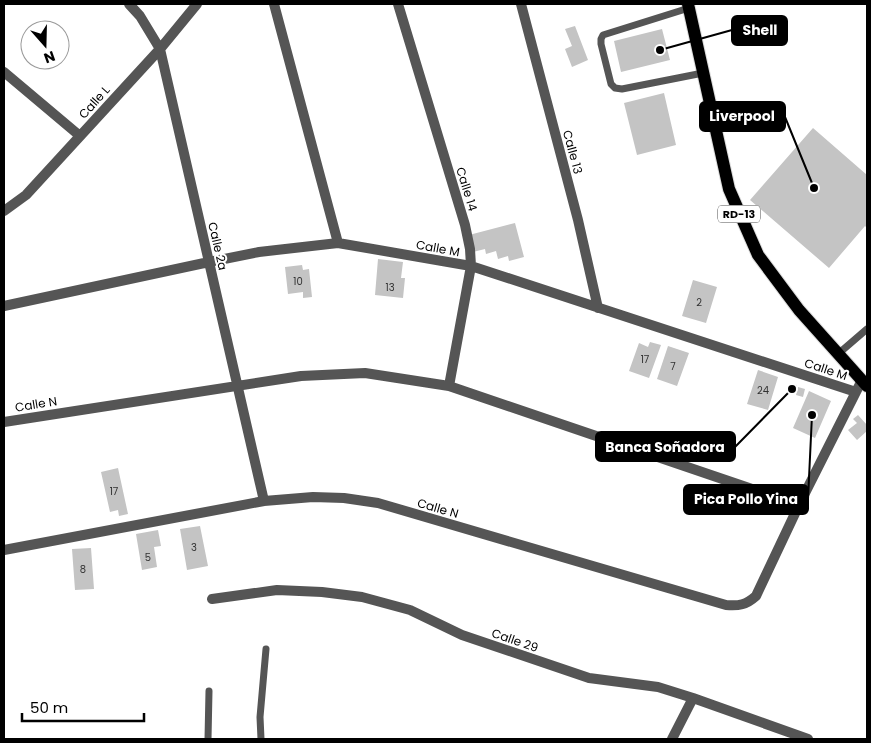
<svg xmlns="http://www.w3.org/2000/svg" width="871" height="743" font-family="Poppins,sans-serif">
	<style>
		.building { fill: #c4c4c4 }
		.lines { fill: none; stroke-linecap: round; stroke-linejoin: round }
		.primary-casing { stroke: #dbdbdb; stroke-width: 14 }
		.lane { stroke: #555; stroke-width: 7 }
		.street { stroke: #555; stroke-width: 10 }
		.primary { stroke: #000; stroke-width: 12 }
		.labels { text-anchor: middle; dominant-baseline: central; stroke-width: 4; stroke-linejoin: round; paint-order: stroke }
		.number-label { font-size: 10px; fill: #313131 }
		.shield { fill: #fff; stroke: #4c4c4c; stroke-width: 1 }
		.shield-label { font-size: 11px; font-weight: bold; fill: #000 }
		.street-label { font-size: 12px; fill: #000; stroke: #fff }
		.leader { fill: none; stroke: #000; stroke-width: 2 }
		.callout-dot { fill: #000; stroke: #fff; stroke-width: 2 }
		.callout { fill: #000; stroke: #000; stroke-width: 2 }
		.callout-label { font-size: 14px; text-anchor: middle; font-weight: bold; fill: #fff }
	</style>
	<rect width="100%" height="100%" fill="#fff"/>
	<!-- building -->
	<path class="building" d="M575,26L588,60L572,67L565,49L572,46L565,29Z
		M662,29L670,60L621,72L614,41Z
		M664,93L676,145L637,155L624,103Z
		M813,128L867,175V228L865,226L829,268L750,200Z
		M515,223L524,257L509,261L508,256L498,259L496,251L486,254L485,249L473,252L469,235Z
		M378,259L403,262L401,278H405L403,298L375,295Z
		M302,265L303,270L309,269L312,297L303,298V292L288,294L285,267Z
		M693,280L717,287L706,323L682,316Z
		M650,342L661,345L649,378L629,371L639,343L648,347Z
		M668,346L689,353L677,386L657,379Z
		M758,370L778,377L768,410L747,404Z
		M790,384L797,385L795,394L788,392Z
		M798,387L805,389L803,397L796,395Z
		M809,391L831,401L815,438L793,428Z
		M858,415L867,425V431L857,440L848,430L857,423L853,419Z
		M118,468L128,514L119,516L118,510L110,512L101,472Z
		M200,526L208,566L187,570L180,529Z
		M158,530L161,546L154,547L157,567L142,570L136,534Z
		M91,548L94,589L75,590L72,549Z"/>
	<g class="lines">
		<defs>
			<path id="primary" d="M688,4L729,189L758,255L799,310L867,386"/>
		</defs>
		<!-- primary casing -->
		<use href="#primary" class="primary-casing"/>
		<!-- lane -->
		<path class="lane" d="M689,8L603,35L601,39V44L611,84L615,88L622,89L703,73
			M838,354L867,329
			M208,739L209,691
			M261,739L260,717L266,649"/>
		<!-- street -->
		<path class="street" d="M129,4L140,16L160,49L264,501
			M274,4L338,243
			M398,4L465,225L470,249L471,266L449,386
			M521,4L578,220L598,308
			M4,72L80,136
			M4,211L26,195L160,49L197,4
			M4,306L209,262L259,252L338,243L471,266L856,392
			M4,422L301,376L365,373L449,386L799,505
			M4,550L264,501L313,497L344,498L378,503L726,605C739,606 746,605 756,596L799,505L862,380
			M212,599L277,590L322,592L362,597L410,610L462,635L589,678L658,687L693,698L808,739
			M672,739L693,698"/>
		<!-- primary -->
		<use href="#primary" class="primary"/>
	</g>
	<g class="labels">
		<!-- number labels -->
		<g class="number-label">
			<text x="298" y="281">10</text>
			<text x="390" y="287">13</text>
			<text x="699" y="302">2</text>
			<text x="645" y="359">17</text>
			<text x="673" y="366">7</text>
			<text x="763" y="390">24</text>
			<text x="114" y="491">17</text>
			<text x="194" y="547">3</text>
			<text x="148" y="557">5</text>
			<text x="83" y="569">8</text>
		</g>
		<!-- shield labels -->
		<rect class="shield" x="718" y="205.5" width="42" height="17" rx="4"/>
		<g class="shield-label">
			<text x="739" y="214">RD-13</text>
		</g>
		<!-- street labels -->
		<g class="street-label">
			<text transform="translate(94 102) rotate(-48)">Calle L</text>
			<text transform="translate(573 152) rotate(75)">Calle 13</text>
			<text transform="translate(467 189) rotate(73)">Calle 14</text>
			<text transform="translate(218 246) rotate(77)">Calle 2a</text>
			<text transform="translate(438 248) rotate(10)">Calle M</text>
			<text transform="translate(826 369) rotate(18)">Calle M</text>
			<text transform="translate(36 404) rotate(-9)">Calle N</text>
			<text transform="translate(438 508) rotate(16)">Calle N</text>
			<text transform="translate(515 640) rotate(19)">Calle 29</text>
		</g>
	</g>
	<!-- callouts -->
	<path class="leader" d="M660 50L732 30M814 188L785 117M792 389L735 447M812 415L808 499"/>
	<g class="callout-dot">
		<circle cx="660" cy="50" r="5"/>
		<circle cx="814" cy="188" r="5"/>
		<circle cx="792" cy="389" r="5"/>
		<circle cx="812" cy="415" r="5"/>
	</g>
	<g class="callout">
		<rect x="732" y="16" width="55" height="29" rx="5"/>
		<rect x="700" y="102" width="85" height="29" rx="5"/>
		<rect x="596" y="432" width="139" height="29" rx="5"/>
		<rect x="684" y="485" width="124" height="29" rx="5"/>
	</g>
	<g class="callout-label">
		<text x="760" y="35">Shell</text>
		<text x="742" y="121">Liverpool</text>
		<text x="665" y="452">Banca Soñadora</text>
		<text x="746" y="504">Pica Pollo Yina</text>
	</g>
	<!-- border -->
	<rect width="871" height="743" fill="none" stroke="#000000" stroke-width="10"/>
	<!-- north arrow -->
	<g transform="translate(45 45) rotate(160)"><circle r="24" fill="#ffffff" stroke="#999999"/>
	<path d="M0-4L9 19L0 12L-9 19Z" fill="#000000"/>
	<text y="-8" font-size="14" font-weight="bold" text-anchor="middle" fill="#000000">N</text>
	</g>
	<!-- scale -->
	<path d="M22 713v8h122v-8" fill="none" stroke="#000000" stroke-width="2.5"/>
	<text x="30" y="713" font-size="15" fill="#000000" stroke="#ffffff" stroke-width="4" paint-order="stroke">50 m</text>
</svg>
